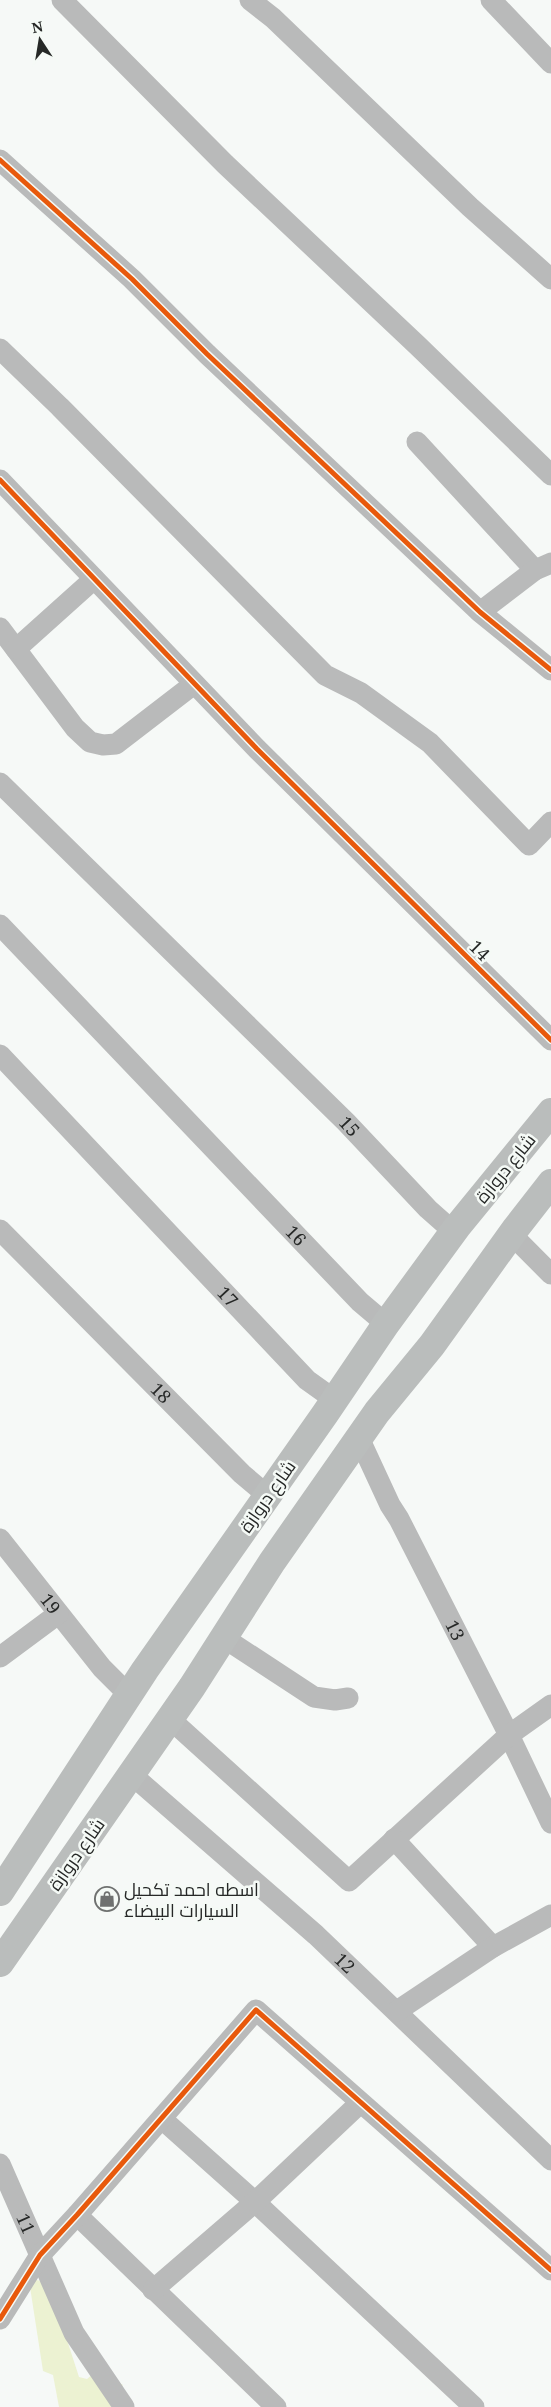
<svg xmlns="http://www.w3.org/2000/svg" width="551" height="2407" font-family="'Noto Serif',Cairo,serif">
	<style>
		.green { fill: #ecf2d2 }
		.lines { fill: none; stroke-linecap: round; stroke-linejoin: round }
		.minor { stroke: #b9baba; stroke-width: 21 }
		.primary { stroke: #babdbc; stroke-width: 28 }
		.cycleway-casing { stroke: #f5faf6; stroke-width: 8 }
		.cycleway { stroke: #e8590c; stroke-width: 5 }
		.labels { text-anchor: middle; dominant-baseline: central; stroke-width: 5; stroke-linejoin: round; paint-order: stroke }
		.street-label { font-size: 18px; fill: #262827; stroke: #f5faf6 }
		.poi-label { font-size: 18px; fill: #262827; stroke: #f5faf6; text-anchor: start }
	</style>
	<rect width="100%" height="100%" fill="#f6f9f7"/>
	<!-- green -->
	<path class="green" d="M36,2280L42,2281L57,2309L79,2377L87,2379L98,2370L123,2385L114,2393L111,2407H59L53,2375L43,2371L30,2287Z"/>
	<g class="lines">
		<!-- minor -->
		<g class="minor">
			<path d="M62,0L225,164L417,345L551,475"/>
			<path d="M250,0L273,18L470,207L551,279"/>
			<path d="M491,0L551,63"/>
			<path d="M0,160L132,279L207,354L480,612L551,670"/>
			<path d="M0,349L60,407L325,675L361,693L430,743L529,845L551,822"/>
			<path d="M417,442L535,570"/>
			<path d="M0,480L257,749L551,1040"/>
			<path d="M480,612L535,570L551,563"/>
			<path d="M0,628L75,728L90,742L103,745L116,744L194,684"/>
			<path d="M16,649L94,579"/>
			<path id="s1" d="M0,783L346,1122L428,1209L454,1232"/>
			<path id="s2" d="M0,925L360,1302L386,1324"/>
			<path id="s3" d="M0,1055L307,1380L335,1400"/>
			<path id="s4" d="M0,1230L242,1474L268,1496"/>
			<path d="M511,1234L551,1274"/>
			<path id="s5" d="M359,1438L390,1505L399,1519L509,1735L551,1823"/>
			<path id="s6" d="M0,1539L102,1668L129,1695"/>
			<path d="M224,1638L314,1697L335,1700L348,1698"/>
			<path d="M0,1657L58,1614"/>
			<path d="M170,1719L349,1881L509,1735L551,1705"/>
			<path id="s7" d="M132,1775L316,1935L551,2160"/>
			<path d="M394,1839L493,1947"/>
			<path d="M397,2011L493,1947L551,1915"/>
			<path d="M162,2119L255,2202L474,2407"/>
			<path id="s8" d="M0,2164L74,2333L124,2407"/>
			<path d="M77,2215L276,2407"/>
			<path d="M153,2290L255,2202L360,2103"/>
			<path d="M0,2319L40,2255L77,2215L256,2010L551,2270"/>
		</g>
		<!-- primary -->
		<path class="primary" d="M0,1892L145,1670L325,1414L386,1324L457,1227L551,1112
			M0,1963L192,1687L272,1562L377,1412L432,1345L516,1228L551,1183"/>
		<defs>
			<path id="cycleway" d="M0,160L132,279L207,354L480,612L551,670
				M0,480L257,749L551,1040
				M0,2319L40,2255L77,2215L256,2010L551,2270"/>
		</defs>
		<!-- cycleway casing -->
		<use href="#cycleway" class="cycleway-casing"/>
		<!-- cycleway -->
		<use href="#cycleway" class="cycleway"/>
	</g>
	<!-- icons -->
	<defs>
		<symbol id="shop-ring" viewBox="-11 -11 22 22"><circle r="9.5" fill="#f5faf6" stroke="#6f7170" stroke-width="1.5"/><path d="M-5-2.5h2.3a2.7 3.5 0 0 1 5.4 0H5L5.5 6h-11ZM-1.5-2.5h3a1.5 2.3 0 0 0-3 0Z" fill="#6f7170"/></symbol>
	</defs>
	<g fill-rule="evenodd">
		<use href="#shop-ring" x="93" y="1885" width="28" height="28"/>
	</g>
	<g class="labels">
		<!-- street labels -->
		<g class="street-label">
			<text transform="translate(480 950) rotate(45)">14</text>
			<text stroke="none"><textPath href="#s1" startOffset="490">15</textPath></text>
			<text transform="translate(505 1168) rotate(-51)">شارع دروازة</text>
			<text stroke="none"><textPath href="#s2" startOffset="429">16</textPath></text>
			<text stroke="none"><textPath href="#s3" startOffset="332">17</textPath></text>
			<text stroke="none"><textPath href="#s4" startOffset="229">18</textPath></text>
			<text transform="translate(267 1496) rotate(-55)">شارع دروازة</text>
			<text stroke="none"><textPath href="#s6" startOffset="82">19</textPath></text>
			<text stroke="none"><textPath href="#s5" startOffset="215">13</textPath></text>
			<text transform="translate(76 1854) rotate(-55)">شارع دروازة</text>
			<text stroke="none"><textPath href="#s7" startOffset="284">12</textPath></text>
			<text stroke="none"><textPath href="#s8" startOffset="65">11</textPath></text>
		</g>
		<!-- poi labels -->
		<g class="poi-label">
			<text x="124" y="1889">اسطه احمد تكحيل<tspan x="124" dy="21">السيارات البيضاء</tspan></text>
		</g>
	</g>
	<!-- north arrow -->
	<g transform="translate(40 40) rotate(348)" stroke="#f5faf6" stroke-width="4" paint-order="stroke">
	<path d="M0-4L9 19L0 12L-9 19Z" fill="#262827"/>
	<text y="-8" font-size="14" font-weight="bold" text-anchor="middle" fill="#262827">N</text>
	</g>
</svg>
